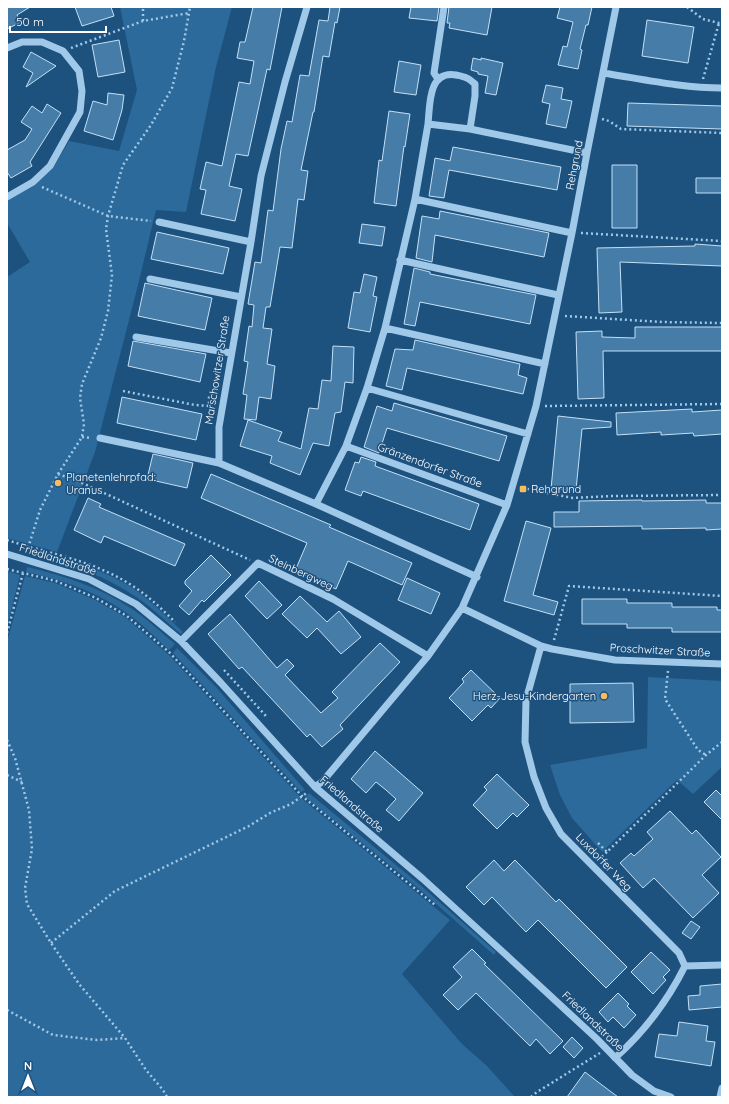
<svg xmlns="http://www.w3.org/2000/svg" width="729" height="1104" font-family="Quicksand,sans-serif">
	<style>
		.green { fill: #2c6a9b }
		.building { fill: #457ca8; stroke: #c4e0f6 }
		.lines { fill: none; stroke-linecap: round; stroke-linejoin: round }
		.path { stroke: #a0c8e8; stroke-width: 2.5; stroke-dasharray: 2 3; stroke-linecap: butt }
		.minor { stroke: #a0c8e8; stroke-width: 7 }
		.poi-dot { fill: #f8bc5e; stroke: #1d517e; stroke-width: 1.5 }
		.labels { text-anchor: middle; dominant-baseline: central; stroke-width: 3; stroke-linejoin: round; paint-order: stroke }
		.street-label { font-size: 11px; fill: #fff; stroke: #1d517e }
		.poi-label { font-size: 11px; fill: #fff; stroke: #1d517e; text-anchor: start }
	</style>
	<rect width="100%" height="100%" fill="#1d517e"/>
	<!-- green -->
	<path class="green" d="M120,7H232L216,67L186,212L156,210L138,285L95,452L57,552L7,538V277L30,262L7,223V201L31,187L53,168L69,141L119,151L137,90Z
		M30,550C63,558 97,567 126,584C148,597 165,615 183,632L181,634C167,623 154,609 139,599C105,575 69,564 29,554Z
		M27,567C65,576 100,587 132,609C147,619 161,632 175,644L169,650C156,638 142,624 128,614C98,592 62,580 26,572Z
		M7,571L20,575L7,627Z
		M25,576L55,583L95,600L125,617L169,655L301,798L450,920L402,974L462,1044L487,1066L515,1097H7V642Z
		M177,648L216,687L305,790L301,792L173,653Z
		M648,677L722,681V767L693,794L677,780L602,852L572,818L560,795L550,765L647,748Z
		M309,793L419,884L496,952L494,955L418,888L305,797Z"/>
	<!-- building -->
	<path class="building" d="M7,7H30L17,15L21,22L7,29Z
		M75,7H111L114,16L82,26Z
		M253,7H282L270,70L267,69L248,156L236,154L229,186L242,189L235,221L201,214L206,190L200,189L206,162L222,166L239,82L250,84L254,61L237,58L240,42H245Z
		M330,7H340L337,23L335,22L329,57L323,56L314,112H313L301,170L308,171L304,200L298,199L292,248L280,247L270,307H266L263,328L272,329L267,364L275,366L271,399L259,397L256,420L244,419L247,395L243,394L248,362L244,361L249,326L252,327L254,305L248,304L255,262L261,263L268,210L273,211L281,149L287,121L292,122L300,75L309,76L319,20L328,21Z
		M411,7H439L437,21L409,18Z
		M449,7H492L487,35L449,28L450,23H447Z
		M560,7H592L588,25H586L580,49L582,50L578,69L558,65L563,46L567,47L573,22L557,18Z
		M647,20L694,27L688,63L642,56Z
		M119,40L125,72L98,77L92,45Z
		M31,52L56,66L26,87L33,73L23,67Z
		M473,58L481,60V58L503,63L496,95L485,93L488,76L478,74V72L471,70Z
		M399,61L421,65L416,95L394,92Z
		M546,85L563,88L561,99L572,101L566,128L546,124L550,104L542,102Z
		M108,93L124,95L122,110L113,140L84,131L93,101L107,105Z
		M628,103L722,106V129L627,126Z
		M47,104L61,113L30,162L32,166L11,178L7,172V150L25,140L32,129L21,122L32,106L42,113Z
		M389,111L410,114L405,147L404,146L396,206L374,203L379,160L382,161Z
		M453,147L561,167L557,190L449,170L444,198L429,196L435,158L450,161Z
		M612,165H637V228H612Z
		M696,178H722V193H696Z
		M440,211L549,233L544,257L435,235L432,262L416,258L422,216L439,219Z
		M362,224L385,227L382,246L359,243Z
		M157,232L229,248L223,274L151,259Z
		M695,244L722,246V266L620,262L622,312L599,313L597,248L695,246Z
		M414,268L430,272V274L536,295L530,324L420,302L415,326L404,324Z
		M364,274L377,277L373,296L377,297L370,332L348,328L354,292L360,293Z
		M145,283L212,298L205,330L138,316Z
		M635,327H722V351H603L604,398L578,399L576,332L602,331V337L635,338Z
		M415,340L520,364L518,375L527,378L523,394L407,368L402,390L386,386L395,349L413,350Z
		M133,341L206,354L200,382L128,366Z
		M333,346L354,347L353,383L345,382L341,412L335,413L329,446L313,443L300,475L270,463L272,456L240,446L248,420L282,432L278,441L301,449L309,408L318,409L322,380L331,381Z
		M122,397L202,414L196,440L117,423Z
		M394,403L507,436L499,461L387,428L379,453L364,447L377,406L392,411Z
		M692,409V412L722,410V434L694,436L693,433L661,435V432L617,435L616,413Z
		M558,416L611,422V427L582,429L576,490L551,489Z
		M153,454L193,463L187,488L147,479Z
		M361,457L376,462L375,466L479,504L470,530L363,491L361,496L345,490L355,462L359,463Z
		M211,474L331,525L329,527L412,563L402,585L348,561L336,589L295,571L307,543L201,498Z
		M88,498L101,504L99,507L185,544L175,566L104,536L101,543L74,530Z
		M642,500V501L706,500V503H722V529L706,530V528L642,529V526L554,527V512H579V501Z
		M526,521L551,528L533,595L558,602L554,615L504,601Z
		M211,555L231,575L204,602L202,600L189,615L179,606L192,591L185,584V581Z
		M407,578L440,593L431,614L398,600Z
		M259,581L282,605L267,619L245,596Z
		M300,596L327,622L339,611L361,637L341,654L317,628L307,638L282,614Z
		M582,599H627V603H672V607H717V610H722V632H672V628H627V624H582Z
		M230,614L277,668L287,659L294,666L285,675L321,713L338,698L332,692L380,643L400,662L340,725L343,729L322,747L310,734L307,737L242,667L239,669L208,634Z
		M471,670L500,698L491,708L488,705L472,721L449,698L464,682L462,679Z
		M633,683L634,722L570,723V684Z
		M375,751L423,793L399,821L386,810L396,799L386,790L376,782L366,793L351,779Z
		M497,774L529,805L517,817L513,813L497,829L473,805L487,790L484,787Z
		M716,790L722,796V820L704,802Z
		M670,811L692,834L696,830L721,857L702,875L719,893L693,918L654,878L643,888L620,863L631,853L634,856L653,839L647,832Z
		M494,860L504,871L515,860L556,902L559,899L627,967L606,988L538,920L526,932L492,897L484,905L466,887Z
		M691,921L700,927L691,939L682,933Z
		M472,949L486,963L484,964L563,1041L550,1054L536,1039L530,1046L476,993L458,1010L443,995L462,977L453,967Z
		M651,952L670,970L663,977L666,980L653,994L631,972Z
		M722,984V1007L689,1010L688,996L700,995V986Z
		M618,993L629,1004L627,1006L636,1015L624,1028L613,1017L608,1022L599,1012Z
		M679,1022L708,1026L706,1041L715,1042L711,1066L655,1057L659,1034L677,1036Z
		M572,1037L583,1048L574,1058L563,1047Z
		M585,1072L598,1082L618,1097H567Z"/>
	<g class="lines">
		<!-- path -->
		<path class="path" d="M687,7L703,19L719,23H722
			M143,21V7
			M71,48L143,21L189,13
			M703,79L719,23
			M602,119L609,121L621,129L722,133
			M42,187L108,216L151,221
			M581,233L722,241
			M565,316L662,322L722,323
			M123,391L195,405L209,406V395L216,397
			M545,406L722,404
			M82,437L91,438
			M58,474L80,482L250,560
			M522,488L573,498L613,496L722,495
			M7,540C47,553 91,560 128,583C145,593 160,607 175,622
			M28,548L40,510L58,474L82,437L84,424L80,398L82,384L101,338L108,311L112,275L106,229L108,216L123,165L151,125L172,88L184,41L190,7
			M7,569L56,581L96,598L127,616L170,653L302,796L435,905
			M7,633L23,573
			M554,640L569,586L722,596
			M224,670L266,716
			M668,671L665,699L698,750L706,755
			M7,740L15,758L29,810L32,849L25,888L27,904L51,943L79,984L125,1038L146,1070L163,1090L167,1097
			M7,775L22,782
			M598,843L607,852L706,755L722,742
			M598,860L607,852
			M51,943L115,891L249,826L270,813L291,804L308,792
			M7,1010L53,1035L97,1040L125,1038
			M531,1097L537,1092L600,1053"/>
		<!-- minor -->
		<path class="minor" d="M307,7L285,82L261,176L251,242L219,427V463L316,504L477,577
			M7,48L22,42H42L63,51L79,71L82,91L80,112L50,166L33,182L7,197
			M603,73C642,79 682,88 722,88
			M438,79L434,73L444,7
			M470,129L587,153
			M415,199L572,233
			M159,222L251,242
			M400,260L558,295
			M150,279L241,297
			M385,328L545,364
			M136,337L231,353
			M367,388L528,434
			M100,438L219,463
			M346,446L507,505
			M316,504L346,446L367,388L385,328L415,199L428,124L470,129L475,96V84C467,77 465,77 456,75C428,70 430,105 428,124
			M7,554L89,579L136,604L181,641L221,683L315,787L423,879L504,953L597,1039L632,1075L654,1091L671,1097
			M462,608L541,646L552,649L615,660L722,664
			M181,641L258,563L333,599L428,656
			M541,646L526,700L525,742L534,777L546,808L561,834L679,953L685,966C668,1000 644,1032 615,1058
			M315,787L323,781L428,656L462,608L507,505L536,406L572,233L587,153L616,7
			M685,966L722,965
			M720,1097L722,1088"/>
	</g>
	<!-- markers -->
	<g class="poi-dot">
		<circle cx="58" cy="483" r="4"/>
		<rect x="519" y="485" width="8" height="8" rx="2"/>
		<circle cx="604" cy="696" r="4"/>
	</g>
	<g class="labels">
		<!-- street labels -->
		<g class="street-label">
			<text transform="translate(574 165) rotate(-79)">Rehgrund</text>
			<text transform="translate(217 370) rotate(-81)">Marschowitzer Straße</text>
			<text transform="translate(430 465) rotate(20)">Gränzendorfer Straße</text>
			<text transform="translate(58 559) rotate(18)">Friedlandstraße</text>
			<text transform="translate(301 572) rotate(25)">Steinbergweg</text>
			<text transform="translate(660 650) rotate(3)">Proschwitzer Straße</text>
			<text transform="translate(352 804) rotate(41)">Friedlandstraße</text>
			<text transform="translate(604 862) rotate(46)">Luxdorfer Weg</text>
			<text transform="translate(593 1021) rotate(44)">Friedlandstraße</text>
		</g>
		<!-- poi labels -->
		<g class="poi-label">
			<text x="66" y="477">Planetenlehrpfad:<tspan x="66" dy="13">Uranus</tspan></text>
			<text x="531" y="489">Rehgrund</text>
			<text x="596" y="696" text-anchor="end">Herz-Jesu-Kindergarten</text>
		</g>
	</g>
	<!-- border -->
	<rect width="729" height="1104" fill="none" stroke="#ffffff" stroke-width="16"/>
	<!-- north arrow -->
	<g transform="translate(28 1076)" stroke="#1d517e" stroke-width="3" paint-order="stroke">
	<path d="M0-3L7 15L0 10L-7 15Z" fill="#ffffff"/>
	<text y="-6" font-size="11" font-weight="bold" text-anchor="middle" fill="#ffffff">N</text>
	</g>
	<!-- scale -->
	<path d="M10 26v6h96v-6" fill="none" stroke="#ffffff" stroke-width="2"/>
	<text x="16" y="26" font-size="12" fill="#ffffff" stroke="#1d517e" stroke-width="3" paint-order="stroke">50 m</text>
</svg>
